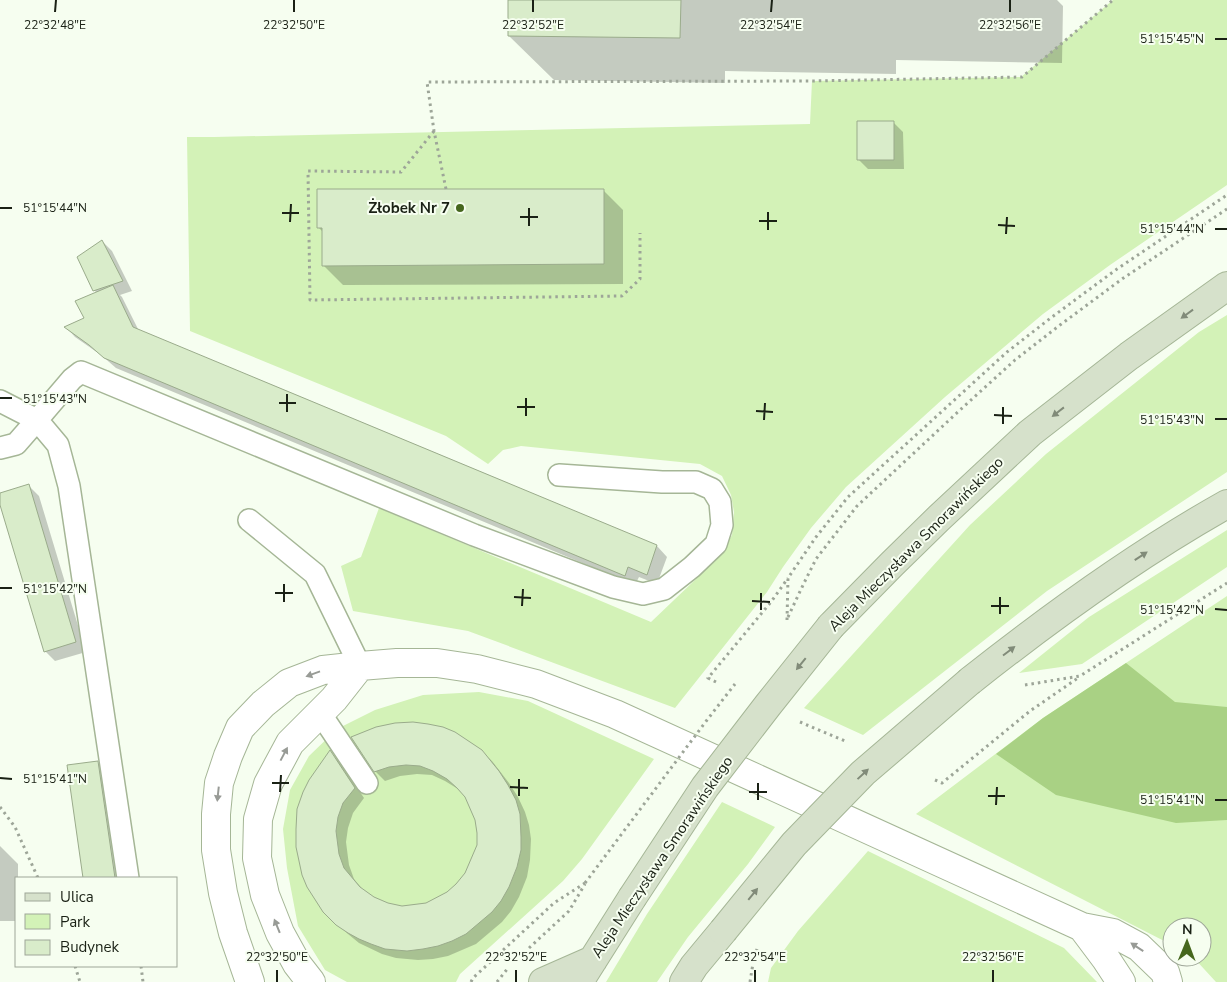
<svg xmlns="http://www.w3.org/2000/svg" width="1227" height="982" font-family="'Nunito Sans',sans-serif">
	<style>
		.green { fill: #d3f2b7 }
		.forest { fill: #a9d184 }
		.shadow { fill: #0003 }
		.building { fill: #d9ecca; stroke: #9aab8b }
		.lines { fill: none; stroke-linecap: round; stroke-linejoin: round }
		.lane-casing { stroke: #a5b696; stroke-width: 24 }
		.street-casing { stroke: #a5b696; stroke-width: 30 }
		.secondary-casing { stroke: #a5b696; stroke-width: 30 }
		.path { stroke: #9da598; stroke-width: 3; stroke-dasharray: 2.5 4; stroke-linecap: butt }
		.lane { stroke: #fff; stroke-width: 21 }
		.street { stroke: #fff; stroke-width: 28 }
		.secondary { stroke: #d6e1cb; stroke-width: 28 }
		.secondary-bridge-casing { stroke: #a5b696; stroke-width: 30; stroke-linecap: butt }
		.path-bridge { stroke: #9da598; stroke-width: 3; stroke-dasharray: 2.5 4; stroke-linecap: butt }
		.secondary-bridge { stroke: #d6e1cb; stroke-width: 28 }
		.oneway { fill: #818b79 }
		.oneway2 { fill: #989b96 }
		.ticks { fill: none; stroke: #1a2115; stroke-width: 2 }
		.poi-dot { fill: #46671e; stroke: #f6fef0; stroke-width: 2 }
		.labels { text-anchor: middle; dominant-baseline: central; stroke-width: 4; stroke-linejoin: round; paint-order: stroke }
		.poi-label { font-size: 15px; font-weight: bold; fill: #1a2115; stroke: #f6fef0; text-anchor: end }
		.street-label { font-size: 15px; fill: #1a2115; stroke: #f6fef0 }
		.ticks-label { font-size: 12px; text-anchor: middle; fill: #1a2115; stroke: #f6fef0; stroke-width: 4; stroke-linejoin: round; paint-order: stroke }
	</style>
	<rect width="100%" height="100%" fill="#f6fef0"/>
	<!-- green -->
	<path class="green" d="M1113,0H1227V185L1110,265L1043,314L945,397L846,487L811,528L783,567L767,592L675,708L468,631L353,611L341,566L361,557L379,508L651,622L718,558L732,535L734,512L731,495L722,476L700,464L521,446L503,450L488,464L446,436L190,331L187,137H214L810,124L812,81L1021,77Z
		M1227,315V472L1047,591L863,735L804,708L970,525L1046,454L1199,332Z
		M1227,530V567L1082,664L1019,673L1089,617Z
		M1227,596V982H1216L1193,957H1202V927H1172V945L916,814L1043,718Z
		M479,692L528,701L654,759L582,859L563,881L460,974L456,982H347L325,970L298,926L287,868L283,829L290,790L309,756L337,729L375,710L423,695Z
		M722,802L775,827L748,864L688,937L657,982H606L647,914Z
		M868,851L1064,948L1097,982H768L771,968L798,931Z"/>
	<!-- forest -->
	<path class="forest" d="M1126,663L1175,702L1227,707V820L1176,823L1056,795L996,754L1043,718Z"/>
	<!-- shadow -->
	<path class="shadow" d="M510,0H1057L1063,6L1062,63L896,60V74L725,71V83L554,80L509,36Z
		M893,122L903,132L904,169H868L858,159Z
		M603,190L623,210V284L343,285L323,265V232L318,227Z
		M102,241L112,251L132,291L120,295L122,297L139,331L657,546L667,557L657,584L639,577L635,585L116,368L101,355L75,337L66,327L85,318L97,293L94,290Z
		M29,486L39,496L86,652L55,661L45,651L0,500V494Z
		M353,738L481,751L492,761L509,783L518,797L525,812L529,825L531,839L530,860L527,877L519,897L511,911L502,922L476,944L448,956L433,959L418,960L396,958L382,954L359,943L348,934L324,911L330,752L340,762L364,798L353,813L348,828L346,842L349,865L354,879L364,891L373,898L388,904L402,907L426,904L448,893L466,874L478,845L476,820L466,797L458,789L445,781L432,775L417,774L400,776L385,781L375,771Z
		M97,762L107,772L124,878H84L68,766Z
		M0,846L18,864V878H16V921H0Z"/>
	<!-- building -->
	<path class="building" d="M508,0H681L680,38L508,36Z
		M857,121H894V160H857Z
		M317,189H604V264L322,266V228H317Z
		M102,240L123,281L93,291L77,257Z
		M113,285L133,327L657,545L647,575L628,567L625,576L104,358L89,345L64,327L84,318L75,301Z
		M29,484L76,642L44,652L0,505V493Z
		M413,722L428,724L443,727L455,732L482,750L499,771L508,785L516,800L520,814L521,837V850L517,867L509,887L501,901L492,912L466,934L452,941L438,946L423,949L407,951L385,949L371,944L359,939L348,933L336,925L323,912L307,887L302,875L296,847V829L297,809L303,792L309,780L330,750L355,788L343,803L338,817L336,831L339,854L344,868L360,887L374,897L388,903L402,906L426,903L447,892L456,884L465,873L477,845V833L475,820L465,797L457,788L447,779L433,771L420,766L406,765L389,767L374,772L351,737L376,727L395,723Z
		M98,761L115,878H83L67,765Z"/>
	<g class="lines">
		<defs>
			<path id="lane" d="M0,401L37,420L16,444L0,448
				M249,520L315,574L360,666
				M320,713L367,783
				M128,878L69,486L58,445L37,420L72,379L81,372L474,535L613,587L643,594L664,589L692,567L716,544L722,525L720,502L712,489L696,482H662L559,475"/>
			<path id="street" d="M1082,927L1106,959L1121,982
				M250,982L233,933L223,893L216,850V814L219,783L228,756L240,728L263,704L289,683L323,670L360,666L397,663H437L477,669L536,684L615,714L1082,927L1113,933L1139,947L1165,972L1168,982
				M311,982L297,964L280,933L265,895L257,858L258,819L268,784L290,743L334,699L360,666"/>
			<path id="secondary" d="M831,626L892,564L939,518L1030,433L1129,356L1227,286
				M970,681C1052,616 1136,555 1227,504
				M543,982L593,960
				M579,982L632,898
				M684,982L694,966L723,931"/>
		</defs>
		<!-- lane casing -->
		<use href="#lane" class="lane-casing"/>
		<!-- street casing -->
		<use href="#street" class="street-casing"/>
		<!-- secondary casing -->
		<use href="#secondary" class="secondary-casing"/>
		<!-- path -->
		<path class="path" d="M434,131L401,172L308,171L310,300L622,296L640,279V233
			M446,189L434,131L427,82L812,81L1022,77L1113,0
			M788,617L804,583L816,559L857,506L960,410L1015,360L1060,325L1122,279L1227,209
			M787,620L788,578L816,537L848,497L1007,352L1052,317L1117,269L1227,195
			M716,682L708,678L771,602L788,578
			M1025,685L1080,676L1227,583
			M800,722L845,741
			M935,780L942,783L1030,711L1078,678
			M0,807L15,827L38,878
			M529,948L569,911L585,884
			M75,966L80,982
			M141,966L143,982
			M471,982L473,978L554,903L585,883
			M497,982L508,968
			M750,982L754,957L757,949"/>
		<!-- lane -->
		<use href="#lane" class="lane"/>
		<!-- street -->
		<use href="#street" class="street"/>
		<!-- secondary -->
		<use href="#secondary" class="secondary"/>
		<defs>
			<path id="secondary-bridge" d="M632,898L705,787L768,705L831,626
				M723,931L794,844L863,773L970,681"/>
		</defs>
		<!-- secondary-bridge casing -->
		<use href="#secondary-bridge" class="secondary-bridge-casing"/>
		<!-- path-bridge -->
		<path class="path-bridge" d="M585,883L707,720L735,684"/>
		<!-- secondary-bridge -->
		<use href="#secondary-bridge" class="secondary-bridge"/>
	</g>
	<!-- one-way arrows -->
	<defs><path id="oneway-solid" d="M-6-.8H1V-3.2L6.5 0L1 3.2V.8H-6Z" transform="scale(1.25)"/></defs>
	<g class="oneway">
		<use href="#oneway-solid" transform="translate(1187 314) rotate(144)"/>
		<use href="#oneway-solid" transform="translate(1058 412) rotate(142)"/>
		<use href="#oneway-solid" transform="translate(1141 556) rotate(-33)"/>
		<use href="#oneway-solid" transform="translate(1009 651) rotate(-37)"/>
		<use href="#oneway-solid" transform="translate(801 664) rotate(129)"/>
		<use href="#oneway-solid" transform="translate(863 774) rotate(-43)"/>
		<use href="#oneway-solid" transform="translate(753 894) rotate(-51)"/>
	</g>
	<g class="oneway2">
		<use href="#oneway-solid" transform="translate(313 674) rotate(160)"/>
		<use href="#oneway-solid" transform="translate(284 754) rotate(-62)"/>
		<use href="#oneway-solid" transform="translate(218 794) rotate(96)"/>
		<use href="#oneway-solid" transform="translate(277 926) rotate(-112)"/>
		<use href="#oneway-solid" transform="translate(1137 947) rotate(-147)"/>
	</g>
	<!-- ticks -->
	<path class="ticks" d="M55,12L56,0M294,12V0M533,12V0M771,12L772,0M1010,12V0M1215,39H1227M0,208H12M282,213H299M520,217H538M759,221H777M290,222L291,204M998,225L1015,226M529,226V208M1215,229H1227M768,230V212M1006,234L1007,217M0,398H12M279,403H296M517,407H535M756,411L773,412M287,412V394M994,415L1012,416M526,416V398M1215,419H1227M764,420L765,403M1003,424V407M0,588H12M275,593H293M514,597L531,598M752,601L770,602M284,602V584M522,606L523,589M991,606H1009M1215,609L1227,610M761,610V593M1000,614V597M0,778L12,779M272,783H289M510,787L528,788M280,792L281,775M749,792H767M519,796V779M988,796H1005M758,800V783M1215,800H1227M996,805L997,787M277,982V970M516,982V970M755,982V970M993,982V970"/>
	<!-- markers -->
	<circle class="poi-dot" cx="460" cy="208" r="5"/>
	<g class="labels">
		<!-- poi labels -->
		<g class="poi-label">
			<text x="450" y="208">Żłobek Nr 7</text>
		</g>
		<!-- street labels -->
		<g class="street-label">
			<text transform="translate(916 544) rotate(-45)">Aleja Mieczysława Smorawińskiego</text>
			<text transform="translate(662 857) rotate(-56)">Aleja Mieczysława Smorawińskiego</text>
		</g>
	</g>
	<g class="ticks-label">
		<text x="55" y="29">22°32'48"E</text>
		<text x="294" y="29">22°32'50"E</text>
		<text x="533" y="29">22°32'52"E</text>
		<text x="771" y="29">22°32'54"E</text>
		<text x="1010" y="29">22°32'56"E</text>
		<text x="1172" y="43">51°15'45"N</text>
		<text x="55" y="212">51°15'44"N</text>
		<text x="1172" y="233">51°15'44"N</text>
		<text x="55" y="403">51°15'43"N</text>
		<text x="1172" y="424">51°15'43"N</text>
		<text x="55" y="593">51°15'42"N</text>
		<text x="1172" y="614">51°15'42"N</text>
		<text x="55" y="783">51°15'41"N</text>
		<text x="1172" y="804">51°15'41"N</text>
		<text x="277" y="961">22°32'50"E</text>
		<text x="516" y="961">22°32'52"E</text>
		<text x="755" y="961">22°32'54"E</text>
		<text x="993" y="961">22°32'56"E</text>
	</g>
	<!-- legend -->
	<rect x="15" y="877" width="162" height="90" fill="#f6fef0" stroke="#9ea698"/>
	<rect x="25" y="893" width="25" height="8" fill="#d6e1cb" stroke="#9ea698"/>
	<text x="60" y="902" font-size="15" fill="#1a2115">Ulica</text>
	<rect x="25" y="914" width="25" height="15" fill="#d3f2b7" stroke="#9ea698"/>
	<text x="60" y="927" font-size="15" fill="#1a2115">Park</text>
	<rect x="25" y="940" width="25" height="15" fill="#d9ecca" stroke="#9ea698"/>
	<text x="60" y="952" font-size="15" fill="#1a2115">Budynek</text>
	<!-- north arrow -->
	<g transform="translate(1187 942) rotate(1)"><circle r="24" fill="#f6fef0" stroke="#9ea698"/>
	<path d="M0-4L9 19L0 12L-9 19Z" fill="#46671e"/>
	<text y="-8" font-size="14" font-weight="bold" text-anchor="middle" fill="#1a2115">N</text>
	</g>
</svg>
